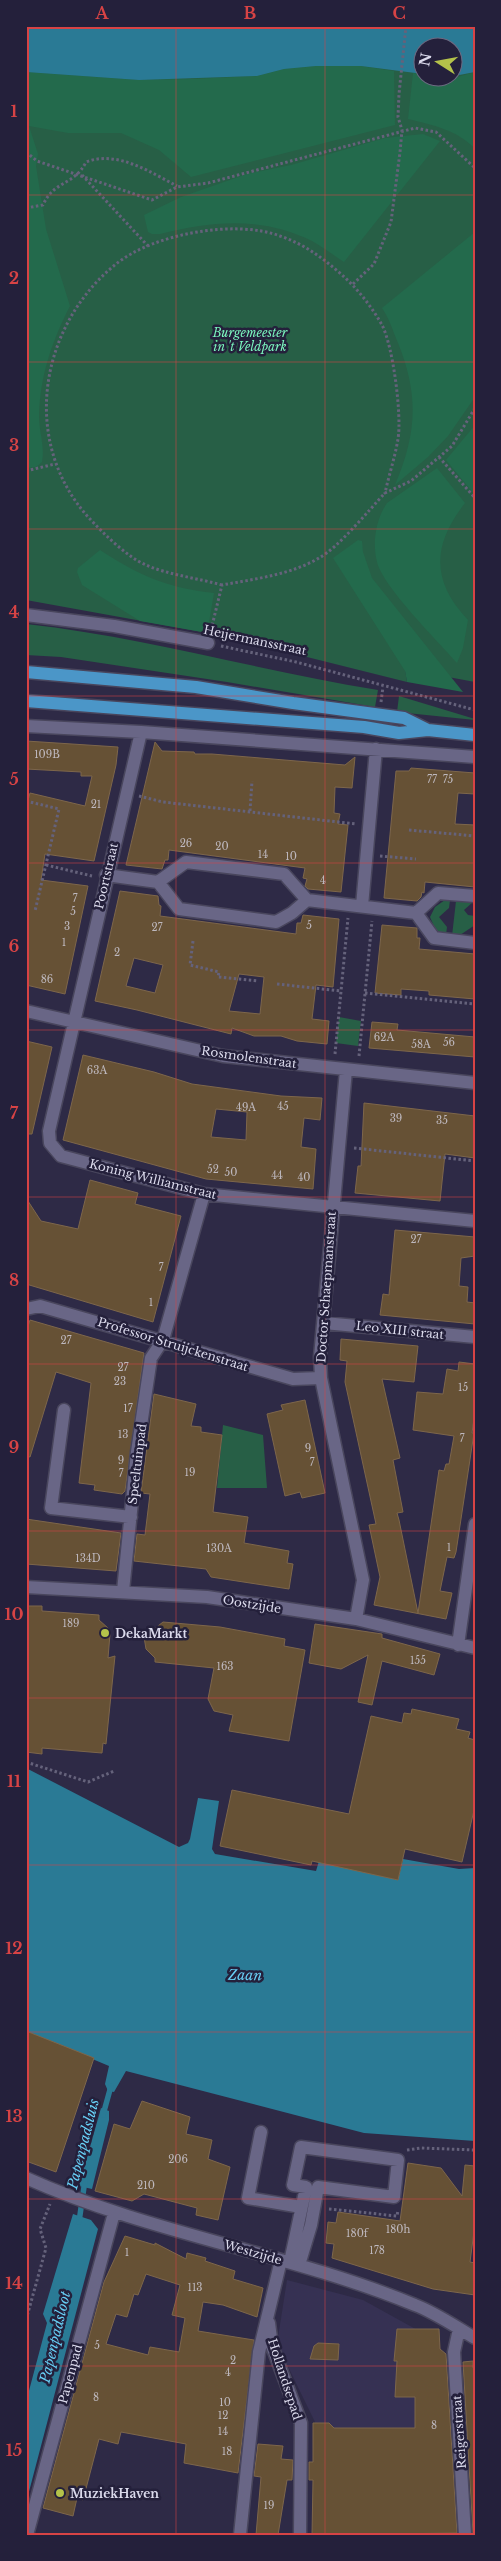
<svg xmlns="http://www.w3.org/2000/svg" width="501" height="2561" font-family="'Libre Baskerville',serif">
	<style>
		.built { fill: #363153 }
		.green { fill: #275f46; fill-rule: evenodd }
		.forest { fill: #236a4c }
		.water { fill: #2a7a95 }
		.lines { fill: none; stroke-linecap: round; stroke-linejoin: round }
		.stream { stroke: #2a7a95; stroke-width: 5.5 }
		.building { fill: #665135; stroke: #7d664b; fill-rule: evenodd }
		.minor-casing { stroke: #49465d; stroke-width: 15 }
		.major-casing { stroke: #49465d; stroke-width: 15 }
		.path { stroke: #65627b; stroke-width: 3; stroke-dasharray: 2.5 2.5; stroke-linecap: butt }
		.minor { stroke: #696686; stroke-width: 12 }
		.major { stroke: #4b96c8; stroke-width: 12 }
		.grid { fill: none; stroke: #d74345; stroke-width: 1; stroke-opacity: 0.55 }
		.poi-dot { fill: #b4c24a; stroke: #24203b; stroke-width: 2 }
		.labels { text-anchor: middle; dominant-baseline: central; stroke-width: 5; stroke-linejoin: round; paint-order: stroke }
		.number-label { font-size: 10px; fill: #beb8be }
		.park-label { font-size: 12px; font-style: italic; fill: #7bf7be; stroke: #24203b }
		.street-label { font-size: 12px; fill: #dbdaec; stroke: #24203b }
		.poi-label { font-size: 12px; font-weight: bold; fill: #dbdaec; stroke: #24203b; text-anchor: start }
		.water-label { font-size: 14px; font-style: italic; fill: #68d0f6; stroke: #24203b }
		.neatline { fill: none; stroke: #d74345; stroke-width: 2 }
		.grid-label { font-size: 16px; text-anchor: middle; font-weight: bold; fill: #d74345 }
	</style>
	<rect width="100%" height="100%" fill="#2e2a46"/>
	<!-- built -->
	<path class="built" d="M287,2280L363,2300L430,2337L432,2535H315V2422L277,2344Z"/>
	<!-- green -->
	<path class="green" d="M26,26H475V682L405,669L407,682L219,635L26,600ZM424,48H454V78H424Z
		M26,624C145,637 260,671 378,690L375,707L227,682L61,657L26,655Z
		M399,696L475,719V720L397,712Z
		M445,900H450L449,908L439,917L447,927L446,935L436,931L430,917L435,907Z
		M456,901L473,902L464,910L468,915L475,916V925L457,937L452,936Z
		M339,1017L361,1021L358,1046L336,1043Z
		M223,1425L263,1435L267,1488H217Z"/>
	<!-- forest -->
	<path class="forest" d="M316,66H361L394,71L395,125L191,177L159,150L121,133H68L29,126L38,154L36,166L46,229L70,306C52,341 40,376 39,416C39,432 45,446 42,462L36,467L26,468V72L139,80L191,79L257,76L284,69Z
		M475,72V149C458,130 432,125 408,119L413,73L423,74L424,78H454Z
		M423,134L440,141L344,262C333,255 323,247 312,241C261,216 212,221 160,234H152L148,232L144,215L181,197L247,174L291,165L385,138Z
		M475,232V397L448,436L428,457L395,485C417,433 419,395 398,343C393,331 389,318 382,308Z
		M475,425V494H474L446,460Z
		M437,468L465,503C432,545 431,581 468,620L463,648L457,663C438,641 383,587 377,562C372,542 376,519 387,503Z
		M358,540L362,541L363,552L372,578L463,692L407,682L405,671L333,558Z
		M100,550C138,575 167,588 214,593L208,628L202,632L140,621L82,585L77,572L78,568Z"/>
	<!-- water -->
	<path class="water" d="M26,26H475V72L454,76V48H424L423,74L361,66H316L284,69L257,76L139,80L26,72Z
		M26,1768L179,1847L188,1843L190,1839L198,1798L219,1801L212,1849L215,1854L316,1871L319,1861L398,1880L403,1859L459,1869L475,1868V2141L364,2133L126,2071L114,2092L108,2091L105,2084L109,2066L26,2031Z
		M101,2108L109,2111V2120L92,2189L79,2186Z
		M73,2214L91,2220L98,2229L26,2503V2402L47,2323L43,2314Z"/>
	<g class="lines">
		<!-- stream -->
		<path class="stream" d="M103,2115L111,2086
			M79,2222L85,2180"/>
	</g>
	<!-- building -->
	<path class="building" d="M26,741L118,747L116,765L94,861L45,854L41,880L88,886L65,994L26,985V808L30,793L85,806L92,776H81V772L26,769Z
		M155,742L162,751L194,752L195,754H212L345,765L355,757L352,788L335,787L334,813L340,814L338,824L348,825L341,892L308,889L305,886L307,879L303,878L305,868L169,850L168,860H165L162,869L126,865Z
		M411,768L475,773V794L458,793L455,824L475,825V887L425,882L424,893L422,892L421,897L417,901L384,898L396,771H409Z
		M120,891L158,896L159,905L161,906L160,916L296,934L297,923H301L303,915L339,919L333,987L316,985L312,1019L329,1021L327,1044L297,1041L281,1036H254L232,1028L231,1034L137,1010L95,1001ZM134,958L163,965L155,993L126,986ZM239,974L264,977L260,1014L229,1011Z
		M382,925L417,928V938H420L419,949L475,954V999L429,995V991L401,989V995L375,993Z
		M372,1022L398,1024L397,1030L475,1037V1057L369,1048Z
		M26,1041L52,1047L32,1134H26Z
		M83,1055L154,1072L192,1084L281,1096L322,1098L320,1120L304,1118L301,1147L316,1149L313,1189L206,1179L63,1140ZM216,1109L247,1112L246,1140L211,1137Z
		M364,1103L475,1116V1158L445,1154L440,1201L355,1193L358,1166H361Z
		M90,1180L138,1193L135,1204L181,1216L153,1322L26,1284V1198L41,1221L78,1229Z
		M395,1230L475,1237V1256L461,1258L459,1286L468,1287L467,1302L475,1303V1324L380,1315L383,1294L389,1295Z
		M30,1320L144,1353L125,1491L122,1494L94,1490L95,1485L79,1483L91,1383L56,1372L30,1457L26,1456V1333Z
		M341,1339L418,1346L414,1382L382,1379L400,1458L393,1460L403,1512L397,1513L399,1520L418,1613L439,1470L444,1471L446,1464H449L454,1436L413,1430L417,1392L443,1394L447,1369L458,1371L459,1362L475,1364V1411L472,1433H474L456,1552L454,1558L447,1557L440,1591L452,1593L446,1619L374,1605L380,1577L369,1525L376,1524L345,1382L347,1361L340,1360Z
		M154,1394L196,1404L191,1426L201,1427V1432L222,1435L213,1512L248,1517L244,1543L289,1551L287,1563L293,1564L289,1589L211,1577L206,1569L134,1561L137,1534L145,1535L150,1494L141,1493Z
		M305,1400L325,1493L302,1498L300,1492L285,1496L267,1414L283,1410L281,1405Z
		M26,1519L121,1533L116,1571L26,1564Z
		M26,1606H42V1611L99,1615V1620L108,1628L110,1634L108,1658L115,1656L106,1744L103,1743L102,1753L42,1748V1754L26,1752Z
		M163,1622L220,1627L285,1639L284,1646L305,1650L289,1741L229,1731L233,1715L214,1711L208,1699L214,1668L155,1662V1658L146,1649L144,1637Z
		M315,1624L382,1634V1638L440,1654L434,1675L382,1661L372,1705L358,1702L368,1655L341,1669L309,1663Z
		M412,1709L459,1719L456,1729L470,1732L468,1738L475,1740V1806L462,1862L405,1849L398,1880L312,1861L311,1865L220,1846L232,1790L349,1814L371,1716L402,1723L404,1713L411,1714Z
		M26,2031L94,2058L56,2172L26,2161Z
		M142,2101L190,2117L186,2134L212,2140L208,2159L230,2167L218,2220L196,2215L197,2208L144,2194L132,2201L95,2191L114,2124L130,2129Z
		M408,2163L441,2168L462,2196L465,2165L475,2166V2224L470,2262L475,2263V2295L433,2289L332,2258L334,2244L326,2243L328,2222L336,2223L338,2212L400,2221Z
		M125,2236L155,2245V2243L186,2259L187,2253L206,2258L205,2261L235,2271L233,2279L263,2288L257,2317L223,2305L203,2302L198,2331L254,2340L238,2473L184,2463L186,2444L121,2432L118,2444L99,2439L83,2500L77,2498L73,2516L43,2508L104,2282ZM146,2274L180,2285L172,2315L185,2318L179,2352L150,2347L148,2355L106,2344L116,2314L127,2317L134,2294L138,2295Z
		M397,2329H439L440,2349L446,2354L457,2533L312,2535L313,2480H309V2462H313V2423H329L334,2428H415V2397H395L397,2361H394Z
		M318,2343L339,2344L338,2360L310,2359L314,2346Z
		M473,2361V2368H475L473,2533L463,2362Z
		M258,2444L283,2446L281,2459L293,2460L292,2480H287L278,2535H256L261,2477L254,2476Z"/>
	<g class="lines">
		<defs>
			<path id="minor" d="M26,615L114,626L208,643
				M26,726L141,732L475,757
				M141,732L49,1131L50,1143L61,1156L204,1194L475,1221
				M106,875L158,882L179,909L276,922L292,913L307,900
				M158,882L186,862L284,874L307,900L416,913L434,938L475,943
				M362,906L376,749
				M416,913L438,893L475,896
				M26,1011L223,1056L475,1083
				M346,1070L320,1357L321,1378L363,1580L356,1619
				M26,1309L40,1306L293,1379L321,1378
				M324,1323L475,1337
				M64,1410L51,1508L131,1517
				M26,1587L207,1597L356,1619L475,1648
				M123,1591L137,1452L151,1358L163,1340L204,1194
				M458,1645L475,1524
				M261,2132L248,2198L301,2207
				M26,2178C151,2234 289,2253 415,2305C436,2313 456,2327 475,2338
				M290,2262L306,2187L293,2185L301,2147L398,2160L394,2197L318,2187L311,2225L299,2265
				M269,2323L272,2346L301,2423L300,2535
				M459,2329L454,2352L465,2535
				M27,2535L114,2213
				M240,2535L259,2352L281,2260"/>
			<path id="major" d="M26,672L196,687L293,703L404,718L428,730
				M26,701L364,727L399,733L428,730L475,735"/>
		</defs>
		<!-- minor casing -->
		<use href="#minor" class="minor-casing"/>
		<!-- major casing -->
		<use href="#major" class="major-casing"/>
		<!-- path -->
		<path class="path" d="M26,152L37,161L152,200L177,187L208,183L415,128L436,132L475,168
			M82,175L148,246
			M26,208L43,205C54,180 74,186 86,162C117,150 150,172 177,186
			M353,284L374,264L391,222L400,152L402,130L398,117L399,94L406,26
			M439,457L475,498
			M26,471L55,464
			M222,585C197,578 169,575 146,565C127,557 103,533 89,518C20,442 39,326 116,264C153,234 235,219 280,236C304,244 323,258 342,275C357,288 372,307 382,325C393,346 402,415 398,439C395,457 389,475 385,493L411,481L452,446L475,408
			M211,630L222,585C254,579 290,575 319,558C338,548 369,510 385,493
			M221,646L296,662L475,710
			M381,702L383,687
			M139,796L163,802L356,824
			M26,801L59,809L35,911
			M250,811L252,781
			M409,830L475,836
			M380,856L416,859
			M46,865L92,876
			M193,941L190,965L219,972L218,977L258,981
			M277,984L341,991
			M365,993L475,1004
			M335,1054L348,918
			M359,1056L372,921
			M354,1148L475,1161
			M26,1762L88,1782L114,1771
			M407,2150L421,2148L475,2150
			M329,2209L397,2216L398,2210
			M26,2320L46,2248L40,2229L50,2204"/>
		<!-- minor -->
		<use href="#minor" class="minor"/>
		<!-- major -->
		<use href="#major" class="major"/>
	</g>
	<!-- grid -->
	<path class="grid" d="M176,26V2535M325,26V2535M26,195H475M26,362H475M26,529H475M26,696H475M26,863H475M26,1030H475M26,1197H475M26,1364H475M26,1531H475M26,1698H475M26,1865H475M26,2032H475M26,2199H475M26,2366H475"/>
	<!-- markers -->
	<g class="poi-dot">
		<circle cx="105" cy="1633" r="5"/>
		<circle cx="60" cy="2493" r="5"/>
	</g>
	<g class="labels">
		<!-- number labels -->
		<g class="number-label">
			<text x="47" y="754">109B</text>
			<text x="432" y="779">77</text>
			<text x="448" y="779">75</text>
			<text x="96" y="804">21</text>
			<text x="186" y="843">26</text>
			<text x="222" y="846">20</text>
			<text x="263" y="854">14</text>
			<text x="291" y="856">10</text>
			<text x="323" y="880">4</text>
			<text x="75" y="898">7</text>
			<text x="73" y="911">5</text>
			<text x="309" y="925">5</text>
			<text x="67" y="926">3</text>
			<text x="157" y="927">27</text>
			<text x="64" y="942">1</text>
			<text x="117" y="952">2</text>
			<text x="47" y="979">86</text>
			<text x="384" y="1037">62A</text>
			<text x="449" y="1042">56</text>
			<text x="421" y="1044">58A</text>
			<text x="97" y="1070">63A</text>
			<text x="283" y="1106">45</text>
			<text x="246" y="1107">49A</text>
			<text x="396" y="1118">39</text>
			<text x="442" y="1120">35</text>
			<text x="213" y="1169">52</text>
			<text x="231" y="1172">50</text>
			<text x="277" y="1175">44</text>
			<text x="304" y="1177">40</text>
			<text x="416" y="1239">27</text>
			<text x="161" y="1267">7</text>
			<text x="151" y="1302">1</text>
			<text x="66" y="1340">27</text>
			<text x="123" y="1367">27</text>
			<text x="120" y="1381">23</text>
			<text x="463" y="1387">15</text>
			<text x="128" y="1408">17</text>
			<text x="123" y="1434">13</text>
			<text x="462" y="1438">7</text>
			<text x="308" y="1448">9</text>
			<text x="121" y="1460">9</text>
			<text x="312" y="1462">7</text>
			<text x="190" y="1472">19</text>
			<text x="121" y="1473">7</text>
			<text x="449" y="1547">1</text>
			<text x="219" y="1548">130A</text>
			<text x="88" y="1558">134D</text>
			<text x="71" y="1623">189</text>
			<text x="418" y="1660">155</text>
			<text x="225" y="1666">163</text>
			<text x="178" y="2159">206</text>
			<text x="146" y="2185">210</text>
			<text x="398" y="2229">180h</text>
			<text x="357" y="2233">180f</text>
			<text x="377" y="2250">178</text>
			<text x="127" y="2252">1</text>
			<text x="195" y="2287">113</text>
			<text x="97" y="2345">5</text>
			<text x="233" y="2360">2</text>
			<text x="228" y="2372">4</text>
			<text x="96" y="2397">8</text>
			<text x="225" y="2402">10</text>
			<text x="223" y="2415">12</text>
			<text x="434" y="2425">8</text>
			<text x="223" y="2431">14</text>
			<text x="227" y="2451">18</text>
			<text x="269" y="2505">19</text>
		</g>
		<!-- park labels -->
		<g class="park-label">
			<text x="250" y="332">Burgemeester<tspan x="250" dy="14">in 't Veldpark</tspan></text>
		</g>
		<!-- street labels -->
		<g class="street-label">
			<text transform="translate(255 640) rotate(12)">Heijermansstraat</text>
			<text transform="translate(106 876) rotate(-77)">Poortstraat</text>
			<text transform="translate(249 1057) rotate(8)">Rosmolenstraat</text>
			<text transform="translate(153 1179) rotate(14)">Koning Williamstraat</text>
			<text transform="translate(326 1287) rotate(-86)">Doctor Schaepmanstraat</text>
			<text transform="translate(400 1330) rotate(6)">Leo XIII straat</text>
			<text transform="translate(173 1344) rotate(17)">Professor Struijckenstraat</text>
			<text transform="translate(137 1464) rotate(-83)">Speeltuinpad</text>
			<text transform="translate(252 1604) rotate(9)">Oostzijde</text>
			<text transform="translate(253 2252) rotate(16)">Westzijde</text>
			<text transform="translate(70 2374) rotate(-75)">Papenpad</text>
			<text transform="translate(285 2379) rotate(72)">Hollandsepad</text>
			<text transform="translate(459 2432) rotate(-94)">Reigerstraat</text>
		</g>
		<!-- poi labels -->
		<g class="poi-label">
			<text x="115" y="1633">DekaMarkt</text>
			<text x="70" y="2493">MuziekHaven</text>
		</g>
		<!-- water labels -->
		<g class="water-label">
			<text transform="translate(245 1975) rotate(1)">Zaan</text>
			<text transform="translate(83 2144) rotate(-76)">Papenpadsluis</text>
			<text transform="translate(55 2337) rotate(-77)">Papenpadsloot</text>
		</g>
	</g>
	<!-- border -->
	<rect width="501" height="2561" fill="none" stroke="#24203b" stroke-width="55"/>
	<!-- north arrow -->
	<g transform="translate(438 62) rotate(281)"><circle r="24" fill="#24203b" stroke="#6d6a82"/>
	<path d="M0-4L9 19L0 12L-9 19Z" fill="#b4c24a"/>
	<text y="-8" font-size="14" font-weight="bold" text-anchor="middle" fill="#dbdaec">N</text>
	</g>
	<rect x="28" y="28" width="446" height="2506" class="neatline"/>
	<g class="grid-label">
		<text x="102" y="19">A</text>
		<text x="250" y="19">B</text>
		<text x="399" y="19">C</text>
		<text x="14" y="117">1</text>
		<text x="14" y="284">2</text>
		<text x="14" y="451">3</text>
		<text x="14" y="618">4</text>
		<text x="14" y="785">5</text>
		<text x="14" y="952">6</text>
		<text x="14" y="1119">7</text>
		<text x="14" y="1286">8</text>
		<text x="14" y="1453">9</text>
		<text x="14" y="1620">10</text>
		<text x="14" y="1787">11</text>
		<text x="14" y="1954">12</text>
		<text x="14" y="2122">13</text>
		<text x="14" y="2289">14</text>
		<text x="14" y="2456">15</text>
	</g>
</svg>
